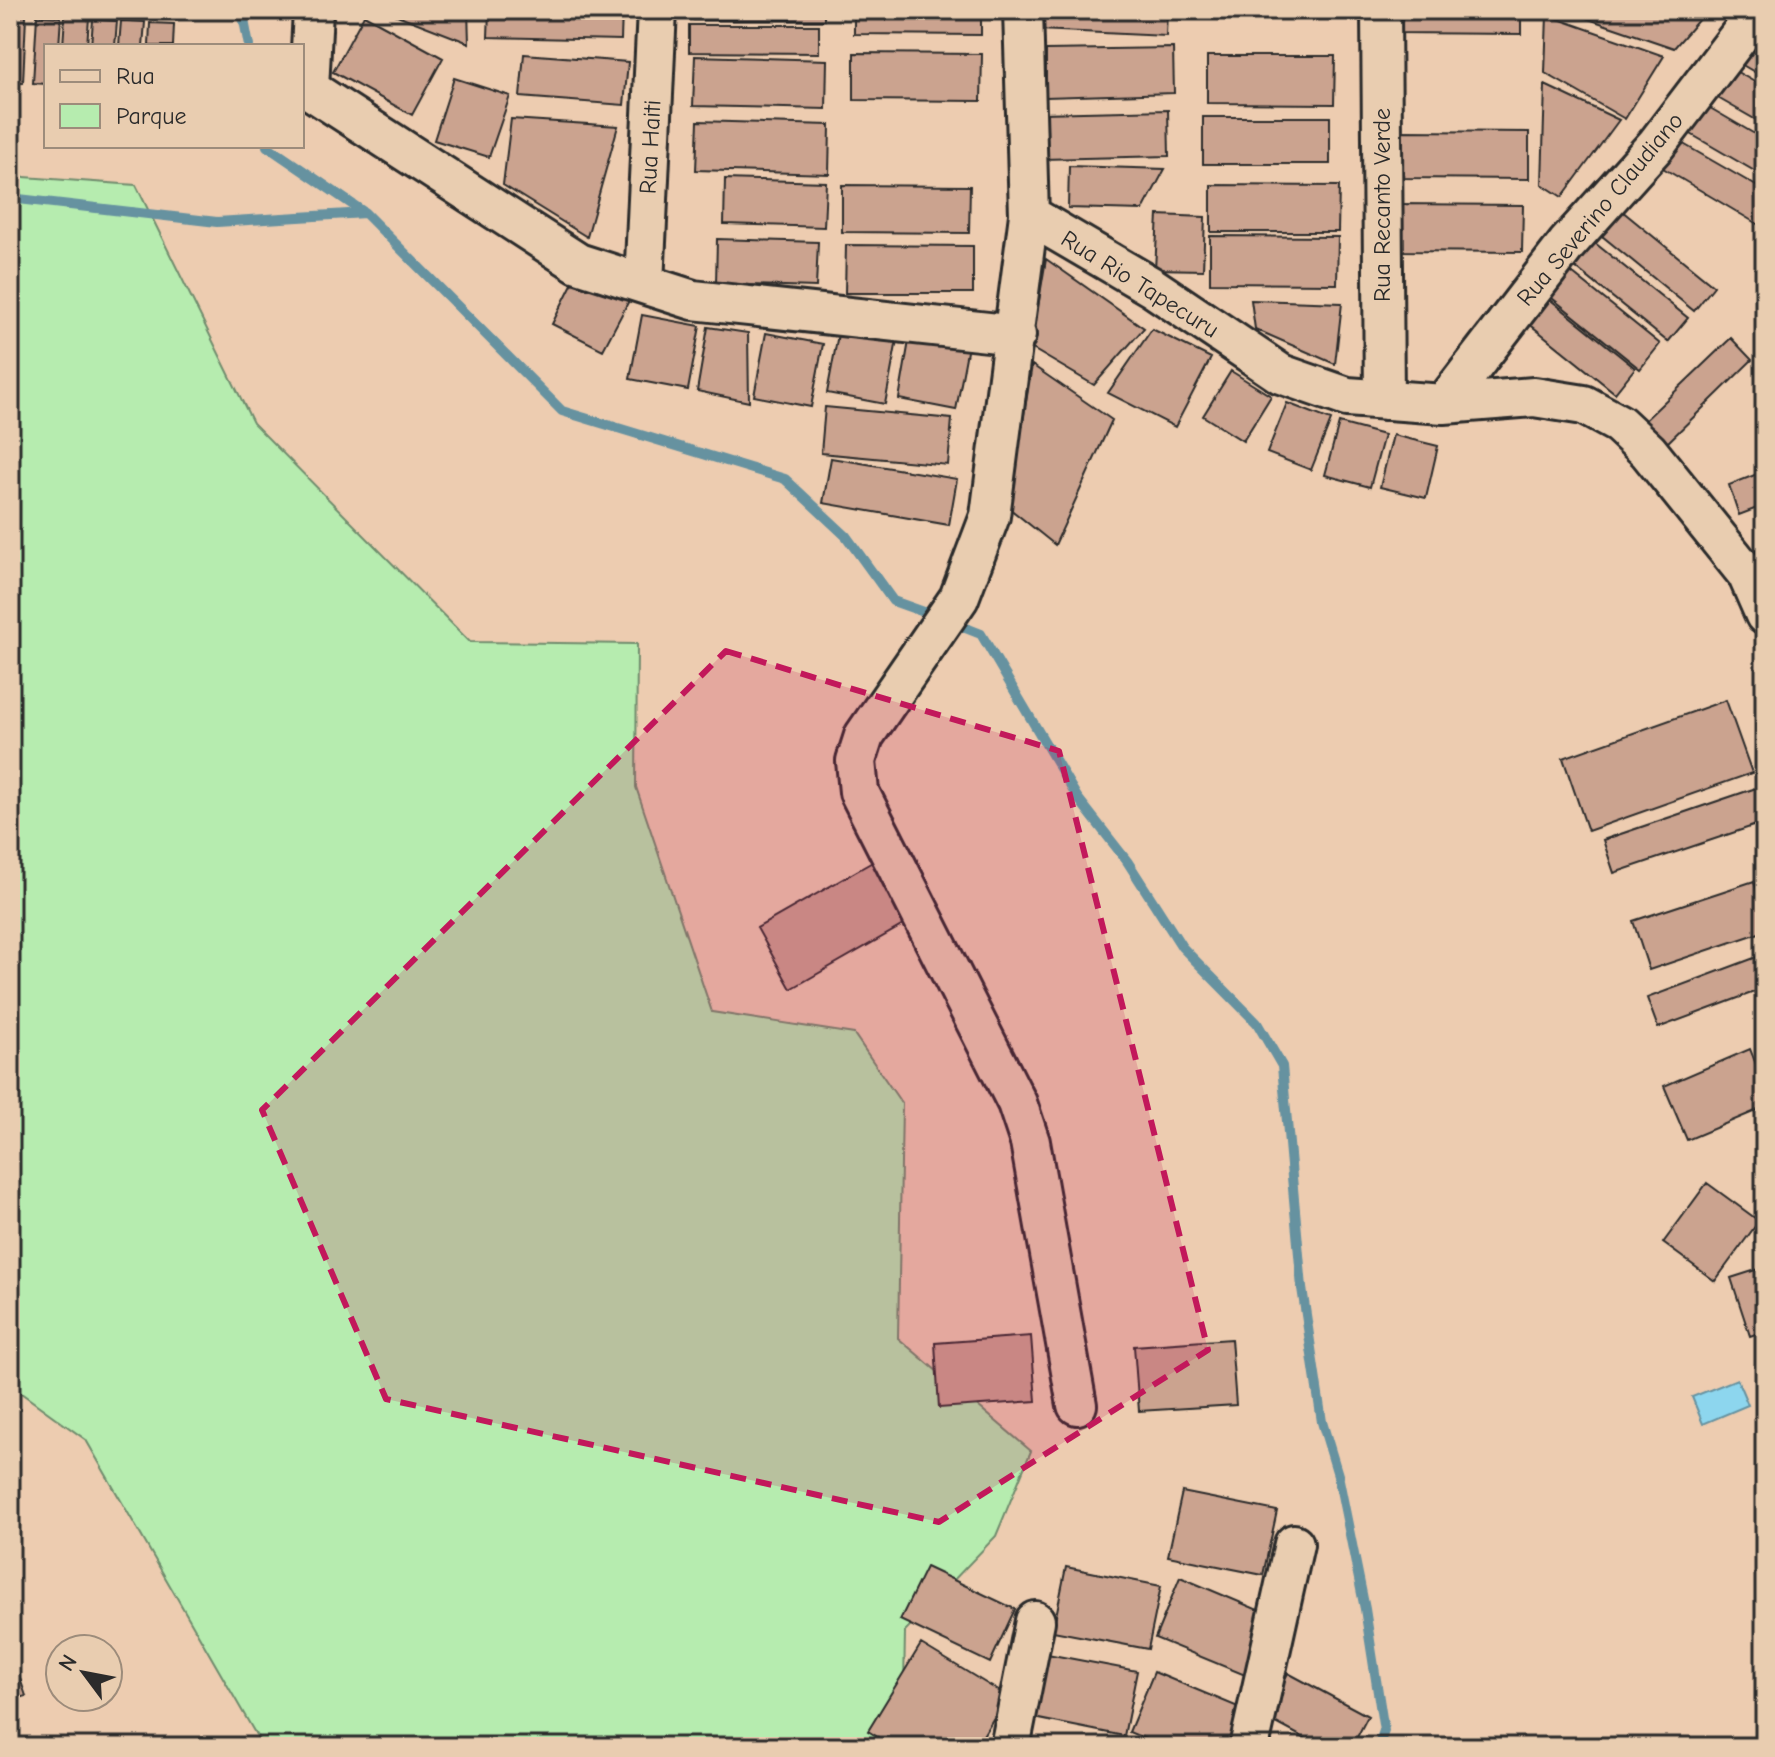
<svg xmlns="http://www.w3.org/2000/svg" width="1775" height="1757" font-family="'Comic Neue',sans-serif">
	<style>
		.green { fill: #b6ecaf; stroke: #708c6d; stroke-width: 2 }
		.water { fill: #8dd6ee; stroke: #6692a0; stroke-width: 2 }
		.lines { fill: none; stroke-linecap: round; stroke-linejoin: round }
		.stream { stroke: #6692a0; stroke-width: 10 }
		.building { fill: #cba38f; stroke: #2b2b2b; stroke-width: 2 }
		.minor-casing { stroke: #2b2b2b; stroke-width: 44 }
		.minor { stroke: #e9cdb0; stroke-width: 38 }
		.marked { fill: #c2185b; fill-opacity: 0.2; stroke: #c2185b; stroke-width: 6; stroke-dasharray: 16 10; stroke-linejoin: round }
		.labels { text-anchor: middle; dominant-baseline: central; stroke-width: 6; stroke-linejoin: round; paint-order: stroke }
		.street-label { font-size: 24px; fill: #2b2b2b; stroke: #e9cdb0 }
	</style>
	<rect width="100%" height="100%" fill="#edccb0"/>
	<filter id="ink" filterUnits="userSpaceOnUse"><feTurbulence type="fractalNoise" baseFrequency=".0125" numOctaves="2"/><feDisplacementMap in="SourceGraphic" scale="16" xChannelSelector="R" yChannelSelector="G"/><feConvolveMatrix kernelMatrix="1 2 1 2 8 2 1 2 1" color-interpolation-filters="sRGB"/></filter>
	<g filter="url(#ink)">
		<!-- green -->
		<path class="green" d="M10,176L136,185L253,423L470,642L637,644L636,787L712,1012L854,1034L902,1104L898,1338L1031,1451L996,1536L905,1631L903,1747H263L86,1440L10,1385Z"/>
		<!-- water -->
		<path class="water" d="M1737,1379L1748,1405L1703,1424L1692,1397Z"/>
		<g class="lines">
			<!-- stream -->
			<path class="stream" d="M242,10L249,46
				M267,146L365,213
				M10,198L217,222L365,213L562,411L785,479L846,536L893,601L938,617
				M953,623L981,634L1077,797L1127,861L1182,947L1257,1023L1282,1066L1302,1288L1322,1422L1338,1475L1365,1609L1384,1731L1378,1747"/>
		</g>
		<!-- building -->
		<path class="building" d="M384,10H468L469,43Z
			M489,10H622L621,40L488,37Z
			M694,10H824V20H694Z
			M854,10H981V35L854,34Z
			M1040,10H1167L1166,36L1039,30Z
			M1394,10H1521V34L1394,33Z
			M1562,10H1707L1674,48Z
			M10,15L26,16L23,83L10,82Z
			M364,15L443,58L412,115L333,72Z
			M1547,15L1664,56L1625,119L1545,73Z
			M37,16L61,17L59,46H46V84L33,83Z
			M65,16L89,17L87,46H63Z
			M93,20L117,21L115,46H91Z
			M121,21L145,22L143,46H119Z
			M150,23L174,24L173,46H149Z
			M689,25H819V53L689,52Z
			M1748,31L1765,41V78L1732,59Z
			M1173,48L1174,93L1046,97V50Z
			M854,53L982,54L981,101L854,100Z
			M524,54L628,62L624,105L520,97Z
			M695,56L827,60L826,109L693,106Z
			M1207,56H1335L1334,104L1207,103Z
			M1732,69L1765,88V125L1716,97Z
			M454,78L510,96L489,157L434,140Z
			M1545,85L1619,120L1562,197L1542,184Z
			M1705,105L1765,140V177L1689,133Z
			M1168,110L1169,156L1042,159L1041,113Z
			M1203,117H1330V164H1203Z
			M511,119L618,126L587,237L503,185Z
			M698,121L830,125L829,174L696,170Z
			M1402,131L1529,132V179L1401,178Z
			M1666,134L1765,191V215L1759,225L1651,161Z
			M1069,166L1165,169L1143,210L1068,208Z
			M725,179L826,182L824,227L724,224Z
			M842,185L970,186L969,233L842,232Z
			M1211,185L1339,186L1338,232H1211Z
			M1395,204L1523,205L1522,252L1395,251Z
			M1616,206L1714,286L1694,311L1596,231Z
			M1158,215L1205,217L1203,270L1155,269Z
			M1210,236L1338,237L1337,284L1210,283Z
			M717,239L818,242L816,287L716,284Z
			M1590,239L1688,318L1668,342L1570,263Z
			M846,245L973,246V293H845Z
			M1046,259L1144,328L1094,385L1031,348Z
			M1562,265L1660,344L1640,369L1542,290Z
			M581,266L633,293L603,350L552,324Z
			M1537,289L1635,368L1615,393L1517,314Z
			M1251,300L1342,303L1335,364L1255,329Z
			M642,315L700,326L688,390L630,379Z
			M708,327L748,333L749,402L697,391Z
			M839,329L897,340L885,404L827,393Z
			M1152,329L1211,358L1175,427L1108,393Z
			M766,333L823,344L811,407L754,396Z
			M910,335L968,346L956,410L899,399Z
			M1731,338L1752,360L1662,448L1640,425Z
			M1032,365L1112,420L1055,545L1009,508Z
			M1231,371L1271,396L1243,441L1203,416Z
			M1287,403L1331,420L1311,470L1267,453Z
			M825,407L952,419L948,465L821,453Z
			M1339,423L1384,435L1370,487L1325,475Z
			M1393,435L1438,446L1426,498L1380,487Z
			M831,458L957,479L949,525L823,503Z
			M1765,471V505L1739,515L1729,485Z
			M1726,700L1752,773L1588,831L1563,758Z
			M1765,785V822L1614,873L1603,840Z
			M876,860L910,921L791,989L757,928Z
			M1754,881L1765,916V931L1649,970L1633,921Z
			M1765,954V988L1658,1028L1647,998Z
			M1750,1049L1765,1087V1107L1687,1140L1664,1086Z
			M1707,1183L1759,1221L1715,1281L1663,1243Z
			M1765,1267V1331L1750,1336L1731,1278Z
			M1031,1336L1036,1401L939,1408L935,1343Z
			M1231,1339L1236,1405L1139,1411L1134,1346Z
			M1182,1492L1277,1511L1263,1575L1168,1556Z
			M926,1567L1015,1609L990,1663L900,1620Z
			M1066,1567L1161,1586L1148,1649L1053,1631Z
			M1180,1577L1270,1615L1245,1675L1155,1638Z
			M921,1644L1007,1696L976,1747H894L868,1731Z
			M10,1649L26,1696L10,1701Z
			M1042,1653L1137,1671L1124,1736L1029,1717Z
			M1154,1672L1243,1709L1227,1747H1165L1129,1732Z
			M1288,1673L1368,1716L1352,1747H1321L1265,1717Z"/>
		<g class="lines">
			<defs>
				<path id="minor" d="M313,10L309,89L578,263L693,300L1016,335
					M1023,10L1029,215L1152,287L1281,374L1347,397L1444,404L1534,397L1584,405L1619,424L1648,451L1747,574L1765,615
					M1381,10L1384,400
					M1029,215L990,516L959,598L864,736L856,761L859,792L1017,1103L1030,1142L1077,1405
					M644,284L657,10
					M1444,404L1567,244L1656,145L1746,27L1747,10
					M1010,1747L1035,1621
					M1249,1747L1294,1544"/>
			</defs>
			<!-- minor casing -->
			<use href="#minor" class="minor-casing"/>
			<!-- minor -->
			<use href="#minor" class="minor"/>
		</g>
	</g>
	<!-- marked area -->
	<path class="marked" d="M726,651L1059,751L1208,1350L939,1522L386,1399L262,1110Z"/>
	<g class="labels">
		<!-- street labels -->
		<g class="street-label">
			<text transform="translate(650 147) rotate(-87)">Rua Haiti</text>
			<text transform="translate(1382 205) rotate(-90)">Rua Recanto Verde</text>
			<text transform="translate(1600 209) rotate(-50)">Rua Severino Claudiano</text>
			<text transform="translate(1140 284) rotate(32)">Rua Rio Tapecuru</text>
		</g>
	</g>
	<!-- margin -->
	<rect width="1775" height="1757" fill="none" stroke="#e9cdb0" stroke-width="40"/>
	<rect x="20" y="20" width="1735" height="1717" fill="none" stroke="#2b2b2b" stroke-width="3" filter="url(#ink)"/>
	<!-- legend -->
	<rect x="44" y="44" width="260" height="104" fill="#e9cdb0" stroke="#9d8c7b" stroke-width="2"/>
	<rect x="60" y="70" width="40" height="12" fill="#e9cdb0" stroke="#9d8c7b" stroke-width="2"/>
	<text x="116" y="84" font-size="24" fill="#2b2b2b">Rua</text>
	<rect x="60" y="104" width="40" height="24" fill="#b6ecaf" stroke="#9d8c7b" stroke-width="2"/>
	<text x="116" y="124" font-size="24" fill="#2b2b2b">Parque</text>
	<!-- north arrow -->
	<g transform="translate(84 1673) rotate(302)"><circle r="38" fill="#e9cdb0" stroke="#9d8c7b" stroke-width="2"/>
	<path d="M0-6L14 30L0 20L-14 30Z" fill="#2b2b2b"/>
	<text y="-12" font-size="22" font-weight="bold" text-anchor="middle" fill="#2b2b2b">N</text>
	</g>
</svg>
